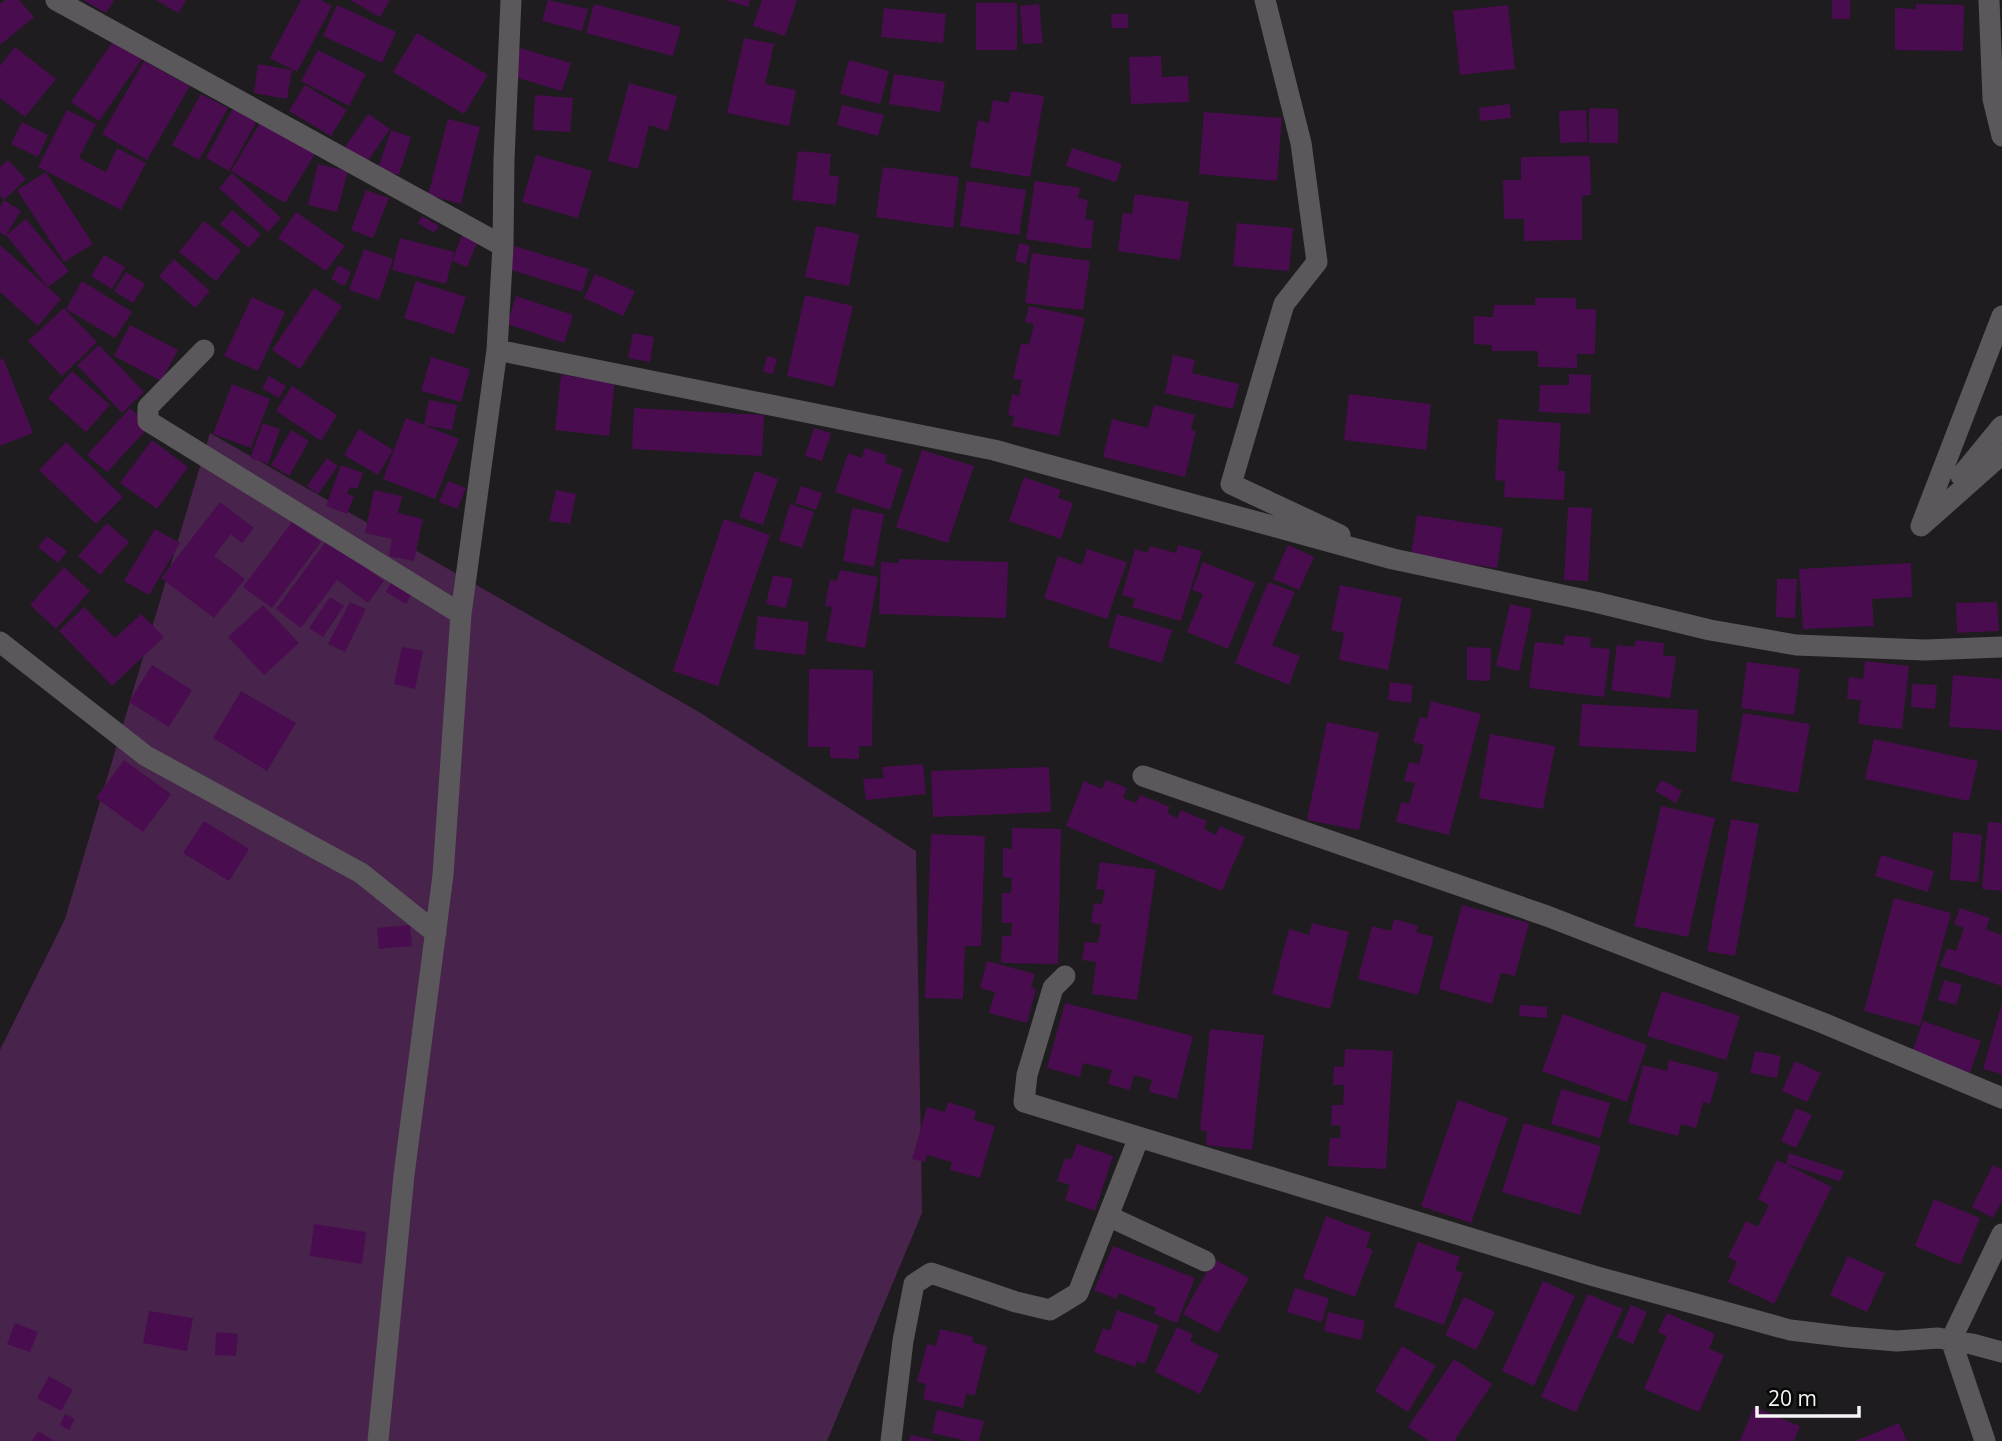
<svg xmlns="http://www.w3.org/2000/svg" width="2002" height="1441" font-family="'Open Sans',sans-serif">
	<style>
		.green { fill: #48234c }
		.building { fill: #490d4f }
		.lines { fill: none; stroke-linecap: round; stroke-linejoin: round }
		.street { stroke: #5a585b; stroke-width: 21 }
	</style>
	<rect width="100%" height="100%" fill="#1e1c1e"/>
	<!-- green -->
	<path class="green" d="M210,433L699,712L916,851L922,1213L827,1441H0V1050L65,919Z"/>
	<!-- building -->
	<path class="building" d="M5,0H19L34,17L0,45V4Z
		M83,0H114L106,13Z
		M156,0H186L178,13Z
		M301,0H321L332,6L297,72L270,58Z
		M350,0H390L380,17Z
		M548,0L588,9L582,31L542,21Z
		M726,0H750L748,7Z
		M762,0H797L785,36L753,26Z
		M1832,0H1850V19H1832Z
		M976,3H1017V50H976Z
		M594,4L681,27L673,56L586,33Z
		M1039,4L1043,43L1023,44L1020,6Z
		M1916,4L1964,5L1963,51L1895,50V8L1916,9Z
		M337,5L396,32L382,63L323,36Z
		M1508,5L1515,69L1460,75L1453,11Z
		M884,8L946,14L943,43L881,37Z
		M1111,14H1128V28H1112Z
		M417,33L488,75L464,114L393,72Z
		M116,37L144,56L99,121L71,102Z
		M744,38L774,44L765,84L796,90L789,126L727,113Z
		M15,47L56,79L25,117L0,98V66Z
		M520,48L571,63L562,91L511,76Z
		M318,50L366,74L349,106L301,81Z
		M1161,56L1162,77L1188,76L1189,102L1131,104L1129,57Z
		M849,60L889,71L880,104L840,94Z
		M144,61L190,86L147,160L102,134Z
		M258,64L292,70L287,99L254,93Z
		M894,74L945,82L940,112L889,104Z
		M629,83L677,96L668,131L649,125L638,169L608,161Z
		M305,85L347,110L331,136L289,111Z
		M1011,91L1044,96L1030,177L970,167L978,120L989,123L993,100L1009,103Z
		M201,94L228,108L199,160L172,145Z
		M535,95L573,98L570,132L533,130Z
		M1510,104L1511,118L1480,121L1479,108Z
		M842,105L884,115L878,136L837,125Z
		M233,108L257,121L229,171L206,158Z
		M1589,108L1618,109V143H1589Z
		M67,110L96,124L79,158L106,172L117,148L146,163L121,210L38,167Z
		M1586,110L1587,142L1560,143L1559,111Z
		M1204,112L1282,118L1277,181L1199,174Z
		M368,114L390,129L367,162L345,147Z
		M448,119L480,127L461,204L428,195Z
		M22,122L48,135L38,157L11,144Z
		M260,123L315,154L285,203L231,171Z
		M391,130L411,137L399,175L378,168Z
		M1072,148L1122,164L1116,182L1066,166Z
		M798,151L831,154L829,175L839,176L836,205L792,200Z
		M536,155L592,171L578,218L522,202Z
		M1590,156L1591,195L1582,196V240L1524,241V219H1504L1503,180H1521V157Z
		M8,160L26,179L4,200L0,195V167Z
		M318,164L348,171L337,212L308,205Z
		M883,167L959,177L953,228L876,217Z
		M46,172L93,244L64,262L17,190Z
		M232,173L281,218L268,232L219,188Z
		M967,181L1026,190L1019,235L960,226Z
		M1035,181L1080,188L1078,198L1088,200L1085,219L1094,220L1091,249L1026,239Z
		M366,190L389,198L373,238L351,230Z
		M1135,194L1189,202L1180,260L1118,251L1123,213L1132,214Z
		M4,200L21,211L5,236L0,232V207Z
		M232,210L261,234L249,248L220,224Z
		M296,212L345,246L326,271L278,238Z
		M422,216L439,226L434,233L418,223Z
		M26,219L69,271L48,287L6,235Z
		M204,221L241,250L216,281L179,252Z
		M1237,223L1293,228L1289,271L1233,266Z
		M816,226L859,234L849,286L805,277Z
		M463,233L479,239L467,267L452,261L446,284L392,270L400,238L454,252L452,261Z
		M1019,243L1030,246L1026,264L1015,261Z
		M0,245L61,299L38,326L0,292Z
		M515,246L589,269L582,292L508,269Z
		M364,249L393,259L379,300L349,290Z
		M1032,253L1090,261L1083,310L1025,303Z
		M104,255L125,267L112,289L91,276Z
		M174,259L210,291L195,308L159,276Z
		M338,265L351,272L345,286L331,279Z
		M126,272L145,284L133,303L114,291Z
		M595,274L635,291L623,316L584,298Z
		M82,281L132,312L115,338L66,309Z
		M416,281L466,297L454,334L404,318Z
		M314,288L342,306L300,369L272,350Z
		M805,295L853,306L834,387L787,376Z
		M516,296L573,315L564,343L507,324Z
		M252,297L285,312L258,371L224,356Z
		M1535,298H1576V309H1596L1595,354H1577V368L1538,367V351H1492V345L1474,344V316L1493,317L1494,305H1535Z
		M1029,306L1085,318L1059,436L1012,426L1014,416L1008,415L1012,394L1019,396L1022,380L1013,379L1021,343L1029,345L1034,324L1025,322Z
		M64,308L97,342L62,376L28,341Z
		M130,325L178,350L161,381L114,356Z
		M633,333L654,337L650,362L628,358Z
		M99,345L144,392L122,413L77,365Z
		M1173,355L1195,360L1192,373L1239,384L1233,409L1165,393Z
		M767,356L777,359L773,374L763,372Z
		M431,357L470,369L461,402L421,391Z
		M3,358L33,433L0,446V360Z
		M72,371L110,405L86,432L48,398Z
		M1569,374L1591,375L1590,414L1539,412L1540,385H1569Z
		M561,375L615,381L609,436L555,430Z
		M269,376L286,386L279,398L262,388Z
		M232,384L270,399L251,448L213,434Z
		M292,386L337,415L321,441L276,411Z
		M1349,394L1431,404L1426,450L1344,440Z
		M429,400L457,405L452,430L424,425Z
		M1154,405L1195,415L1191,429L1196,431L1185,477L1103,457L1112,419L1148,428Z
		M130,408L150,426L107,472L87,455Z
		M634,408L764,415L762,456L632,449Z
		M406,418L459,439L435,499L383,479Z
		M1498,419L1561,423L1558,471H1565L1564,500L1504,497L1505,481L1495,480Z
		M263,423L280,429L268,464L250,458Z
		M814,428L831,433L822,461L805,456Z
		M359,429L393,450L378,475L344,455Z
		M291,430L309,441L289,476L271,465Z
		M152,440L188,467L157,509L120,483Z
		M66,442L123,497L96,524L39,470Z
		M865,448L887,455L885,463L903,469L890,510L835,492L848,453L862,458Z
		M922,450L974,466L948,543L896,527Z
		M327,458L338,466L318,494L307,486Z
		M341,465L363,473L357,489L350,487L347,494L354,496L347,514L326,506Z
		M755,471L778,479L763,525L739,517Z
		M1024,477L1061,490L1058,498L1073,503L1061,539L1009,521Z
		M448,481L466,488L457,509L439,502Z
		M801,486L822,493L816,510L795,503Z
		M374,490L402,496L398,513L423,519L414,561L389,556L392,539L365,533Z
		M556,490L576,494L570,524L549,521Z
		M220,502L254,528L242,543L231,534L214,556L245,579L214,618L161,578Z
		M790,504L814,512L802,548L779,541Z
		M1568,507L1592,508L1588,581L1564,580Z
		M852,508L884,514L874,567L843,561Z
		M1417,515L1503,528L1497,568L1411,556Z
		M724,519L770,535L718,686L673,671Z
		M292,522L321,542L272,608L243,587Z
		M107,523L129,542L100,575L78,556Z
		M155,529L180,543L149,595L124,581Z
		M47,536L67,551L58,563L38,547Z
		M327,540L384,581L368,603L337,580L301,628L276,609Z
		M1178,545L1202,551L1181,621L1132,607L1135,599L1122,595L1135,549L1148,553L1150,546L1176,553Z
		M1288,545L1314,557L1299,590L1273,579Z
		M1087,549L1127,562L1107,619L1044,598L1058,556L1082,565Z
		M899,559L1008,562L1006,618L879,614L881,562L899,563Z
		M1203,562L1255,583L1228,649L1187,632L1203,594L1192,590Z
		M1911,563L1912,597L1872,599L1874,626L1803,629L1799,569Z
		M64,567L90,591L56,629L30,605Z
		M840,570L878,577L865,648L826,641L832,607L825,606L830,580L837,581Z
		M773,575L793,579L786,608L766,604Z
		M394,577L414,590L406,604L386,592Z
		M1777,579H1797L1795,618L1776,617Z
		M1268,582L1295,592L1272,645L1300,656L1289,685L1235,663Z
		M1340,585L1402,598L1388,670L1339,660L1344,633L1331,630Z
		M330,597L344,606L323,637L309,628Z
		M350,602L366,609L345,652L328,644Z
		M1997,602L1999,631L1957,633L1956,603Z
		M1510,604L1532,609L1519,671L1496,666Z
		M263,605L299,643L264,675L228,637Z
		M84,607L115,638L141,614L164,637L112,686L59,631Z
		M1117,614L1172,630L1162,663L1108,647Z
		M758,616L809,622L805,655L754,649Z
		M1565,635L1591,638L1590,647L1610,649L1604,697L1529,688L1535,642L1564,645Z
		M1636,640L1664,643L1663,655L1676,657L1670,698L1611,690L1617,645L1634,647Z
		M402,647L423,651L415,689L394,684Z
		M1467,647L1491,648L1490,681L1467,680Z
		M1865,661L1909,666L1902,729L1858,724L1861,700L1847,699L1849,677L1863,679Z
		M1747,662L1800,669L1794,715L1741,708Z
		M152,665L192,690L169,727L129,702Z
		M809,669L873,670L872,746H859V759L830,758V747H808Z
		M1953,675L2002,679V730L1949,727Z
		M1390,682L1413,685L1411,703L1388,700Z
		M1912,684L1937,685L1935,709L1911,707Z
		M241,691L296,723L267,771L213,738Z
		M1431,701L1481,714L1449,835L1396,822L1401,802L1409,804L1415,783L1404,781L1409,762L1419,764L1424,745L1413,742L1420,717L1427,719Z
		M1582,704L1698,710L1696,752L1579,746Z
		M1743,713L1810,724L1798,793L1731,781Z
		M1327,722L1379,733L1359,830L1307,820Z
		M1490,734L1555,746L1543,809L1479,798Z
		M1874,739L1978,761L1969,801L1865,779Z
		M124,760L171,794L143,832L96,798Z
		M923,764L926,794L866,800L863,779L884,778L882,767Z
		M1049,767L1051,812L933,817L931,771Z
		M1106,780L1127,788L1123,798L1136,803L1140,795L1170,807L1167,813L1177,818L1181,810L1207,821L1204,829L1216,835L1220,826L1245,837L1222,891L1066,826L1084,781L1102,789Z
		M1662,780L1682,791L1676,803L1655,791Z
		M1661,806L1715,818L1688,937L1634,926Z
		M1731,819L1759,824L1735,956L1707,951Z
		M204,821L249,849L229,881L183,853Z
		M1988,822L2002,823V891L1982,889Z
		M1012,828L1061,829L1058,964L1001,963L1002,936H1011L1012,923H1002V893H1011L1012,878L1003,877V848L1012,849Z
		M1953,832L1982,835L1978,882L1950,880Z
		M931,834L985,836L981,946H965L963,999L925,998Z
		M1881,855L1934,871L1928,892L1875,876Z
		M1100,862L1156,870L1137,1000L1092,994L1096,962L1082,960L1085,942L1098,943L1101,924L1091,923L1094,903L1102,904L1105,890L1096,889Z
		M1894,898L1951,913L1920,1026L1864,1011Z
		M1462,905L1529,923L1515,976L1501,973L1492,1004L1439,989Z
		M1960,908L1990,918L1986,929L2002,935V986L1940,966L1947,948L1956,951L1964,928L1954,924Z
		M1394,919L1418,926L1416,932L1434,937L1418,995L1358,979L1372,926L1391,931Z
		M1312,923L1349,932L1330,1009L1272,994L1289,929L1309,935Z
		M410,925L412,946L379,949L377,928Z
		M987,961L1035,974L1031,988L1036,989L1027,1023L989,1013L995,992L980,988Z
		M1944,980L1962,985L1956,1005L1938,1000Z
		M1662,991L1740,1016L1726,1060L1647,1036Z
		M1065,1003L1193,1036L1177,1099L1149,1092L1152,1080L1134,1075L1130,1090L1108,1084L1112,1070L1083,1063L1080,1077L1047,1068Z
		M1520,1005L1547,1007V1018L1519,1016Z
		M2001,1006H2002V1074L1983,1069Z
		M1563,1014L1647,1045L1627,1102L1542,1071Z
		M1923,1021L1981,1041L1970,1073L1912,1053Z
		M1210,1029L1264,1035L1252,1150L1206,1145L1207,1131L1200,1130Z
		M1345,1049L1393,1051L1386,1169L1328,1166L1330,1138H1340L1341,1126L1331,1125L1332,1105H1343L1344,1085H1333L1334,1066L1344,1067Z
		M1755,1051L1781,1056L1777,1078L1750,1073Z
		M1669,1060L1719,1073L1710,1104L1703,1102L1696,1128L1681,1124L1678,1136L1628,1123L1643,1065L1667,1071Z
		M1795,1061L1821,1073L1807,1102L1782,1091Z
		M1561,1089L1610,1103L1600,1138L1551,1124Z
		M1458,1100L1508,1118L1471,1223L1421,1206Z
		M948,1102L976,1111L974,1120L995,1126L980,1178L950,1170L952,1162L927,1155L925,1162L912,1159L927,1107L945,1112Z
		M1796,1108L1812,1115L1796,1148L1781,1141Z
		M1524,1123L1601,1146L1580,1215L1502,1192Z
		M1077,1144L1113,1156L1095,1211L1065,1200L1070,1185L1057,1181L1065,1158L1071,1160Z
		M1789,1153L1844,1171L1840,1181L1786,1164Z
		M1777,1160L1832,1187L1774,1304L1728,1282L1737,1262L1728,1257L1746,1221L1758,1227L1769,1205L1758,1199Z
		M1993,1165L2002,1170V1201L1993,1218L1972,1207Z
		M1934,1199L1980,1218L1960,1265L1915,1246Z
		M1326,1216L1371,1233L1366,1247L1373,1250L1355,1297L1303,1278Z
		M314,1224L366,1232L362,1264L310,1256Z
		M1418,1242L1460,1257L1455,1270L1463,1273L1444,1325L1394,1307Z
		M1113,1246L1195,1278L1177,1323L1154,1314L1156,1308L1119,1293L1116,1299L1094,1290Z
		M1848,1256L1885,1273L1867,1312L1830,1295Z
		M1214,1259L1249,1278L1218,1333L1183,1314Z
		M1543,1281L1575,1296L1534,1386L1502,1371Z
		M1295,1288L1329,1298L1322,1322L1287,1312Z
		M1588,1294L1623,1309L1576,1412L1541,1397Z
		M1464,1297L1495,1312L1476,1350L1445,1335Z
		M1631,1305L1647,1312L1633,1344L1617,1337Z
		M1117,1310L1159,1325L1145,1364L1137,1361L1135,1367L1094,1352L1103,1328L1110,1331Z
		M149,1311L193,1318L187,1351L143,1343Z
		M1328,1312L1365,1321L1361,1340L1324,1331Z
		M1667,1313L1715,1334L1709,1349L1724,1355L1699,1412L1644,1389L1667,1336L1658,1332Z
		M15,1323L38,1332L30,1352L7,1344Z
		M1177,1327L1193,1334L1190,1341L1219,1355L1200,1394L1155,1372Z
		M940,1329L974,1337L972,1342L987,1346L975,1395L966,1394L963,1408L923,1399L926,1384L917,1382L927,1344L936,1346Z
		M216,1332L238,1334L236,1356L215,1355Z
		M1402,1346L1436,1366L1408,1412L1375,1391Z
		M1454,1359L1492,1384L1454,1441H1429L1408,1427Z
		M49,1376L73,1390L61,1411L37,1398Z
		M1754,1407L1800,1426L1794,1441H1740Z
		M937,1410L984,1421L979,1441H967L932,1433Z
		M65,1414L75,1419L69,1430L60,1425Z
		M1899,1423L1907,1441H1855Z
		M38,1431L55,1441H32Z
		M911,1435L933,1440V1441H909Z"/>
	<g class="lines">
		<!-- street -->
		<path class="street" d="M56,0L503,246
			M1265,0L1301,143L1317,262L1284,304L1231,484L1340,535
			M1989,0L1993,99L2002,136
			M2002,316L1921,526L2002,454
			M204,350L148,407V421L461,614
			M497,350L994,450L1393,559L1595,602L1710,630L1796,645L1925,650L2002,647
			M1961,476L2002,426
			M0,642L146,756L361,873L436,933
			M1143,776L1547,916L1823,1023L2002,1098
			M1065,976L1053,988L1027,1075L1024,1102L1594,1276L1790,1330L1848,1337L1897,1341L1938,1338L1972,1344L2002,1352
			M1108,1216L1205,1261
			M378,1441L404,1175L443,875L461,614L497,350L503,246L504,159L511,0
			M891,1441L903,1341L914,1284L931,1273L1016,1302L1050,1310L1078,1293L1139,1137
			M1985,1441L1951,1340L2002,1234"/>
	</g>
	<!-- scale -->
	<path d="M1757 1406v10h102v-10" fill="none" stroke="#f5f4f6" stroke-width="3.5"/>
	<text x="1768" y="1406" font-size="21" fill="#f5f4f6" stroke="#080708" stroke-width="5" paint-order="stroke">20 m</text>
</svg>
